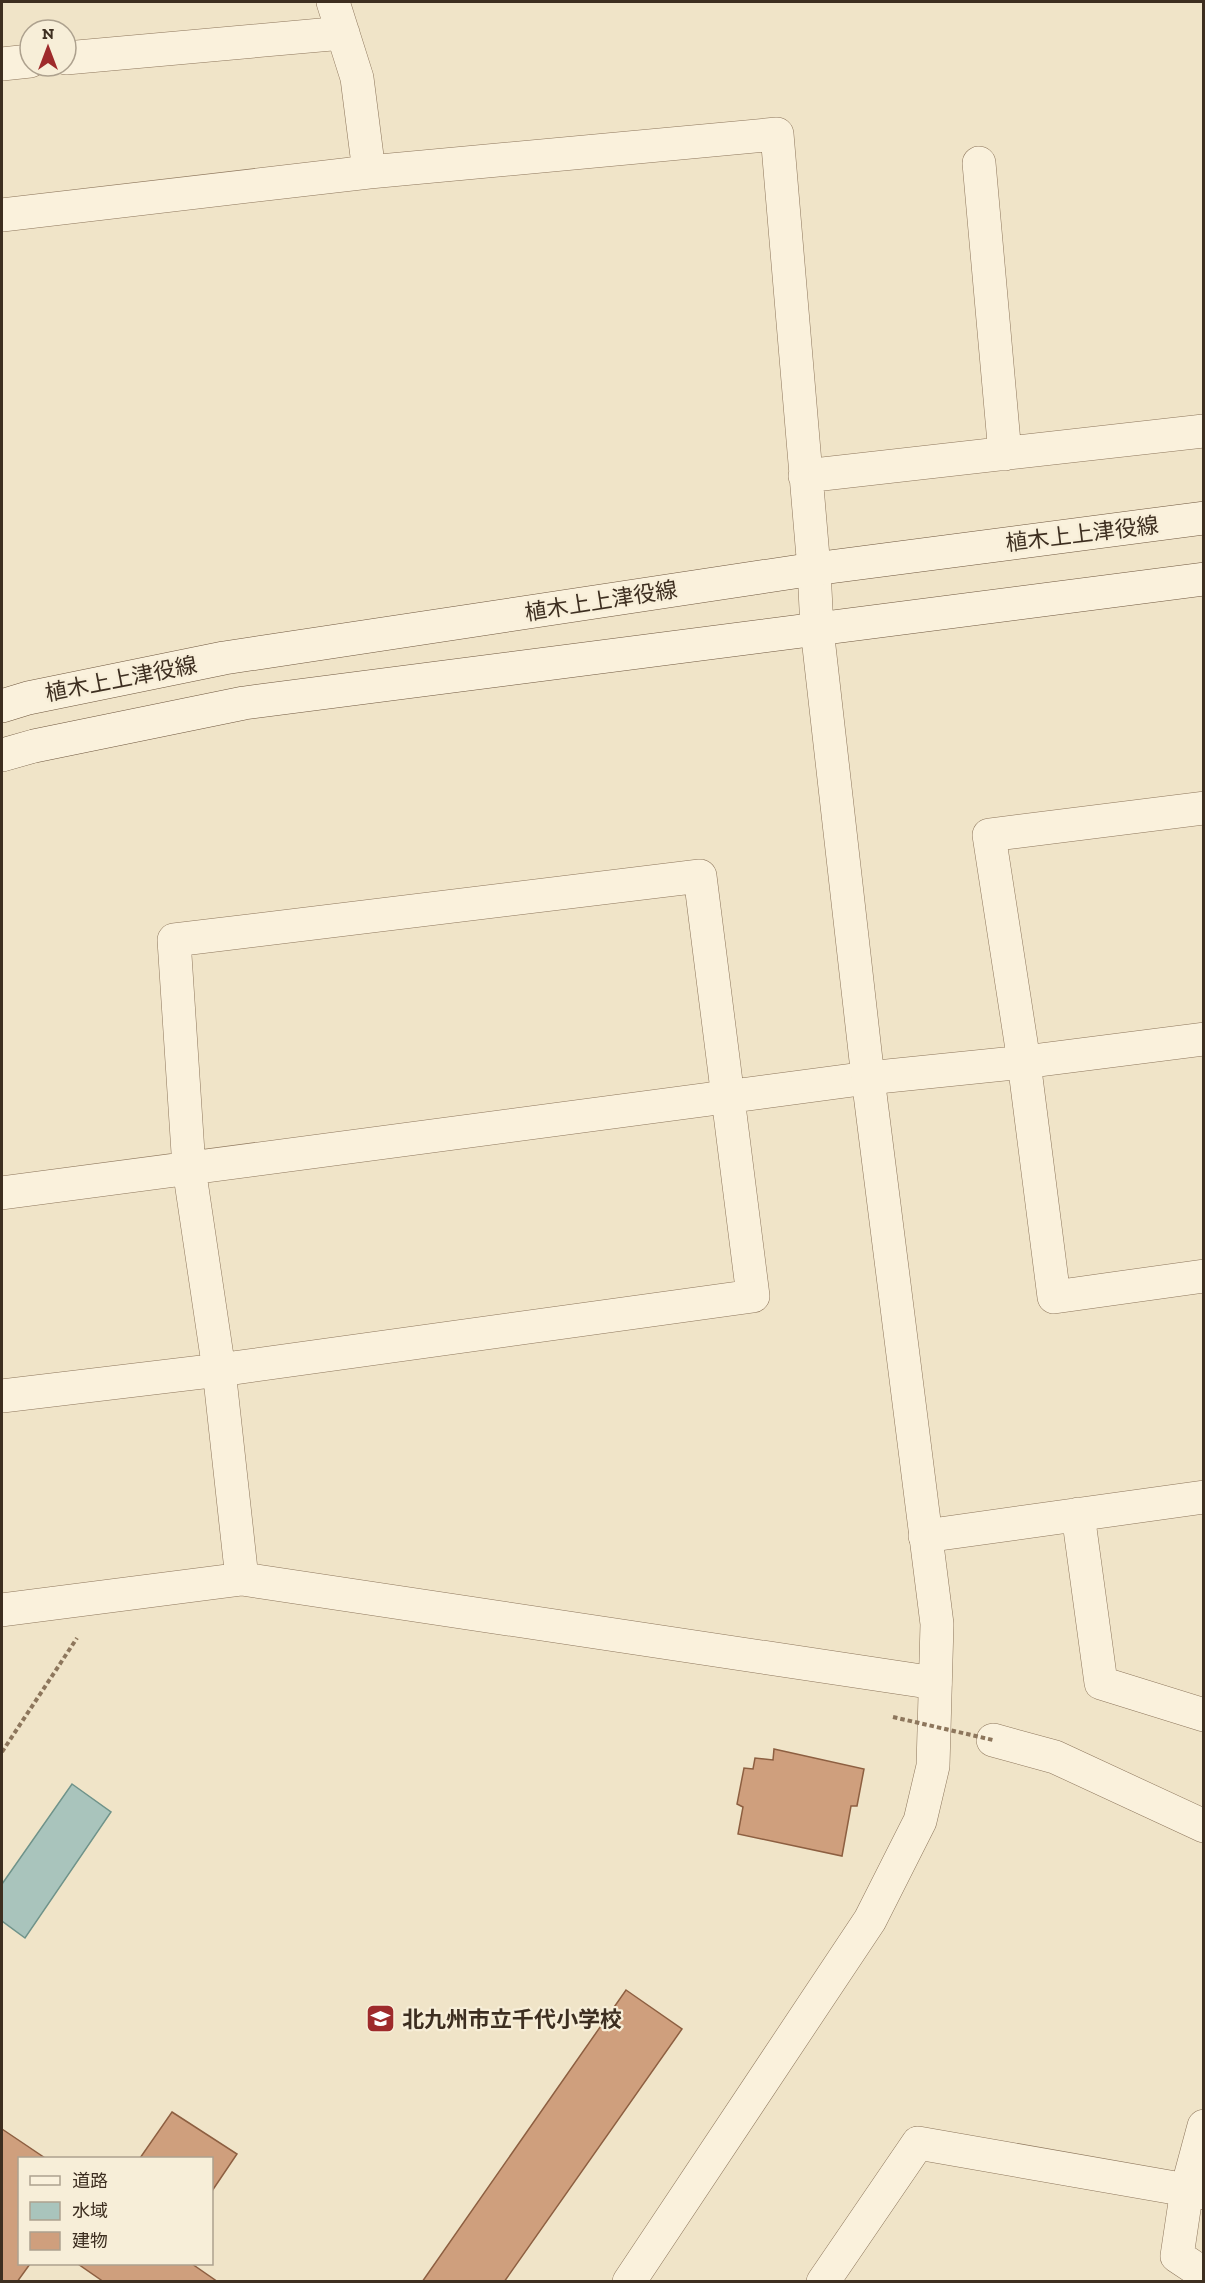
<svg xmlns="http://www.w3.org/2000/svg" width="1205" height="2283" font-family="'Zilla Slab','Noto Sans JP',serif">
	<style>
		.water { fill: #a9c4bc; stroke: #6f938a; stroke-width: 1.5 }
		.building { fill: #cf9f7d; stroke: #8d5f41; stroke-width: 1.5 }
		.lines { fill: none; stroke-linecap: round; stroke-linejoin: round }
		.minor-casing { stroke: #8d765c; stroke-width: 34 }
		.tertiary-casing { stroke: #8d765c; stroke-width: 34 }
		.secondary-casing { stroke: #6f573f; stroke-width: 34 }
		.path { stroke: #8d765c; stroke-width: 4; stroke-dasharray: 4.5 3; stroke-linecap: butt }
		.minor { stroke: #faf1dc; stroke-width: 33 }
		.tertiary { stroke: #faf1dc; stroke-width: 33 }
		.secondary { stroke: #faf1dc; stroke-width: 33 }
		.path-bridge { stroke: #8d765c; stroke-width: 4; stroke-dasharray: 4.5 3; stroke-linecap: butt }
		.labels { text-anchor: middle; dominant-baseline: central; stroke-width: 4.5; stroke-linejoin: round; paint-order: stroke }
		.street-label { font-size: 22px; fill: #3d2e20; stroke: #f7eed8 }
		.poi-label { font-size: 22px; font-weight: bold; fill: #3d2e20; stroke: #f7eed8; text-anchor: start }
	</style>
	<rect width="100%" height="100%" fill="#f0e4c8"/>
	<!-- water -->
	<path class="water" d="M72,1784L111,1812L25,1938L2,1921V1884Z"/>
	<!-- building -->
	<path class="building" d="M774,1749L864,1769L857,1806H851L842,1856L738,1834L743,1807L737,1804L744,1768L753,1769L755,1758L773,1760Z
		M626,1990L682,2029L504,2282H422Z
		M172,2112L237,2154L212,2191V2158H140Z
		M2,2129L45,2158H20V2264H30L17,2282H2Z
		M78,2264H192L218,2282H104Z"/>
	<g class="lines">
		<defs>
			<path id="minor" d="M333,2L357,78L369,172
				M66,58L343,33
				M2,64L30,61
				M979,163L1005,454
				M2,215L369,172L777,134L814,569
				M805,476L1204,431
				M1204,808L989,835L1024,1062L1054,1297L1204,1276
				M2,1193L868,1078L1024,1062L1204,1039
				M2,1396L219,1370L753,1296L700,876L174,940L189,1168L219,1370L242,1579
				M1078,1514L1101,1683L1204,1715
				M925,1536L1204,1497
				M2,1610L242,1579L935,1683
				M993,1740L1055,1757L1204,1826
				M1204,2126L1187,2189L1177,2256L1204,2274
				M823,2282L918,2143L1204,2193"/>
			<path id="tertiary" d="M629,2282L870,1920L920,1821L933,1766L937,1624L868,1078L817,629L814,569"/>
			<path id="secondary" d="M2,706L28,698L224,658L814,569L1204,518
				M2,755L34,746L244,703L1204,579"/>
		</defs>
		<!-- minor casing -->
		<use href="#minor" class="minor-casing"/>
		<!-- tertiary casing -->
		<use href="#tertiary" class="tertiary-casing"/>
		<!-- secondary casing -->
		<use href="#secondary" class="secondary-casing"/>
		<!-- path -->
		<path class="path" d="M2,1752L77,1638"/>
		<!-- minor -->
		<use href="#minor" class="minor"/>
		<!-- tertiary -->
		<use href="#tertiary" class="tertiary"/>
		<!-- secondary -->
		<use href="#secondary" class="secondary"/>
		<!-- path-bridge -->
		<path class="path-bridge" d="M893,1717L993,1740"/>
	</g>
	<!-- icons -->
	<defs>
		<symbol id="school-square" viewBox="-11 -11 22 22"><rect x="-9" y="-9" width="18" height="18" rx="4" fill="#9e2a2b" stroke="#f7eed8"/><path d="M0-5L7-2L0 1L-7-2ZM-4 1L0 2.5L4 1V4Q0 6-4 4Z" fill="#fff"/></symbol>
	</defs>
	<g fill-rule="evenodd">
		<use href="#school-square" x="364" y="2002" width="33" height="33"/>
	</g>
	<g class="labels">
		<!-- street labels -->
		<g class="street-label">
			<text transform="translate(1082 534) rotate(-7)">植木上上津役線</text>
			<text transform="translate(601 601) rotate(-9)">植木上上津役線</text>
			<text transform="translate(121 679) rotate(-11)">植木上上津役線</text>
		</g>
		<!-- poi labels -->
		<g class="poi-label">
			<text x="402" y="2019">北九州市立千代小学校</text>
		</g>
	</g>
	<!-- border -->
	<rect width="1205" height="2283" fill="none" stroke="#3d2e20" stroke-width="6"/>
	<!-- legend -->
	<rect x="18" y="2157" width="195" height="108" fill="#f7eed8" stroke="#ada18e" stroke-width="1.5"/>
	<rect x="30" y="2176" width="30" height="9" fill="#faf1dc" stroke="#ada18e" stroke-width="1.5"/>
	<text x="72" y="2187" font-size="18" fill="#3d2e20">道路</text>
	<rect x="30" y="2202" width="30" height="18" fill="#a9c4bc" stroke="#ada18e" stroke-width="1.5"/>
	<text x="72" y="2217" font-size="18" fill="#3d2e20">水域</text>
	<rect x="30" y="2232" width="30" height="18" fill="#cf9f7d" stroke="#ada18e" stroke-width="1.5"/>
	<text x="72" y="2247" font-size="18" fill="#3d2e20">建物</text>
	<!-- north arrow -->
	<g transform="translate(48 48)"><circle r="28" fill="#f7eed8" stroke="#ada18e" stroke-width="1.5"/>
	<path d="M0-4.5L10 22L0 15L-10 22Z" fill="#9e2a2b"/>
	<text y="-9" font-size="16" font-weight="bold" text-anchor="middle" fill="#3d2e20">N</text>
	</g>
</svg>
